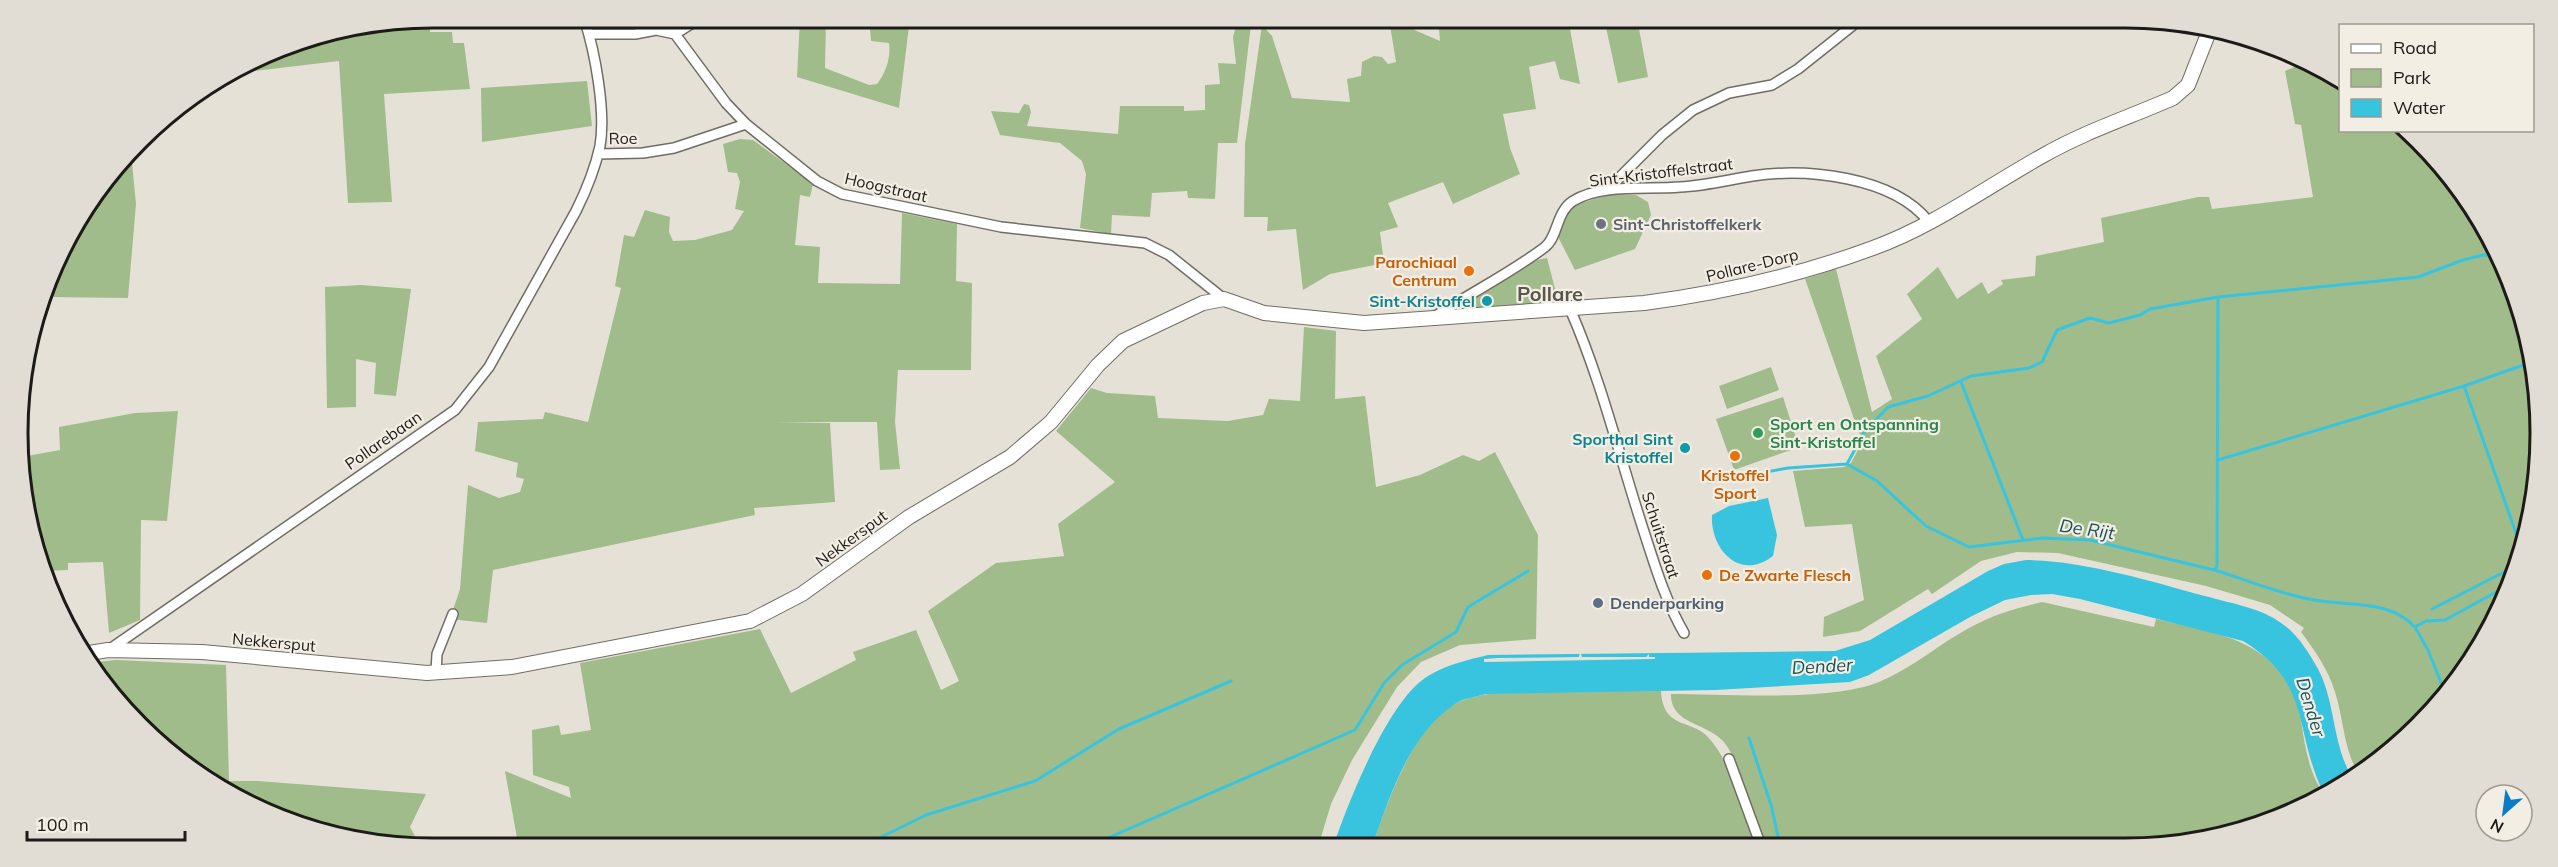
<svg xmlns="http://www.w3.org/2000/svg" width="2558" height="867" font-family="Mulish,sans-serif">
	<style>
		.green { fill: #a1bc8b }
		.water { fill: #38c4de }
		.pier { fill: #e6e1d7 }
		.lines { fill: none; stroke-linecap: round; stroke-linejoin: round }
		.stream { stroke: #38c4de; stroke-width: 3 }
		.street-casing { stroke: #726d64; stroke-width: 12 }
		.secondary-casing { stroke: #726d64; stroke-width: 16 }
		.street { stroke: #fff; stroke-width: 9 }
		.secondary { stroke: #fff; stroke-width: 14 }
		.worship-dot { fill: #6b7280; stroke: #f3eee4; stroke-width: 2 }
		.food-dot { fill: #e8710a; stroke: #f3eee4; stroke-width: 2 }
		.culture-dot { fill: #0f9aa8; stroke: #f3eee4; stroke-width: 2 }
		.leisure-dot { fill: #2e9e5b; stroke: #f3eee4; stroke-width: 2 }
		.service-dot { fill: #5c6f8a; stroke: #f3eee4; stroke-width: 2 }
		.labels { text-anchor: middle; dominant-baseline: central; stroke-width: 4.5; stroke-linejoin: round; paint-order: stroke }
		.street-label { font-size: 16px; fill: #1d1b18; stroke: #f3eee4 }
		.worship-label { font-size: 16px; font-weight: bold; fill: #5b616d; stroke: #f3eee4; text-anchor: start }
		.food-label { font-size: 16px; font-weight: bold; fill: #c56008; stroke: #f3eee4; text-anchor: end }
		.culture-label { font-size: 16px; font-weight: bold; fill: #0d838f; stroke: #f3eee4; text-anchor: end }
		.leisure-label { font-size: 16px; font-weight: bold; fill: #27864d; stroke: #f3eee4; text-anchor: start }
		.service-label { font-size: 16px; font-weight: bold; fill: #4e5e75; stroke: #f3eee4; text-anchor: start }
		.water-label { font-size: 18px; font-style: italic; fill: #17505b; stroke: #f3eee4 }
		.quarter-label { font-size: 20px; font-weight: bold; fill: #5a554d; stroke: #f3eee4 }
		.rim { fill: none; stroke: #1d1b18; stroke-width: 3 }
	</style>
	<rect width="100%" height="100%" fill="#e6e1d7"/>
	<!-- green -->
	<path class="green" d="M430,18V32H452L453,43H464L470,89L384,94L392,202L348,203L339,61L237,73L275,50L353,26Z
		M800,18H826L825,68L869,85L877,84C886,73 891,57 889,43L871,41L869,18H910L899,108L797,77Z
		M1438,18H1568L1580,84L1560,79L1555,61L1529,67L1536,109L1503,114L1510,148L1520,174L1453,204L1443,182L1388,203L1398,227L1380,232L1384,263L1330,274L1303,290L1296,229L1267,231L1268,217H1244L1245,144L1262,25L1272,36L1292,98L1350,102L1347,79L1361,76L1362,62L1374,56L1382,57L1388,64L1396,62L1389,19L1440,41Z
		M1604,18H1637L1648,77L1618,83Z
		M1251,24L1237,143H1218L1215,199L1188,198L1187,191L1152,193L1150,217L1112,215L1111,234L1080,228L1086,174L1082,161L1060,143L1000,135L991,111L1019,113L1024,104L1029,105L1031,112L1027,126L1118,134L1120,106H1184V111L1205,110V85L1220,84L1218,63L1236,64L1233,37L1236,26Z
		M2308,61L2340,81V130L2406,131L2437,159L2484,225L2518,300L2536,379L2539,460L2526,541L2484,642L2399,746L2358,773C2343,747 2344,720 2335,692C2328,669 2315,651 2301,632L2304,628L2270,605L2206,586L2058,553L2017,552L1981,561L1932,594L1928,589L1860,631L1823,637L1824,617L1864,600L1852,524L1805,527L1793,471L1844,467L1851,463L1864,438L1859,433L1805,279L1836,269L1872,412L1892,399L1876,356L1922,319L1907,294L1938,267L1957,299L1982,282L1988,294L2003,284L2001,280L2035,276L2036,256L2104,242L2101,218L2198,197H2209L2212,209L2313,197L2301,125L2295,124L2285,71Z
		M587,81L592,126L482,142L481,88Z
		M740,139L753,140L813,184L810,197L800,195L795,245L820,247L818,283L900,284L902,213L957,224L956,281L972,283L971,370H898L895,422L900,469L880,470L877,422H777L830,423L835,502L754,508L755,515L493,570L487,623L450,619L460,589L468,485L499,498L520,492L524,479L516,477L518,463L475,451L478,422L543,419L545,412L588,422L621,288L615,286L624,235L634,237L645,210L670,217L669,232L673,241L695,240L732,230L744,211L735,209L740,182L737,173L728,172L723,144Z
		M131,152L136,204L128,298L47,297L61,249L104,180Z
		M1613,194L1636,195L1648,202L1651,215L1635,249L1575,270L1556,233L1573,205Z
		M1547,258L1559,304L1464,311L1462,309C1467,295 1522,269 1537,260Z
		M361,285L411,289L396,396L374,394L376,363L356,359V407L327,408L325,287Z
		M1304,327L1336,331L1335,399L1365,396L1376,487L1420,475L1463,455L1479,461L1495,452L1538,535L1536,639L1460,645L1421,662L1397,687L1352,760L1331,804L1318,847L457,849L466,845L517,838L505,771L571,798L569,787L533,775L532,730L559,725L561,735L591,730L580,663L760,629L791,693L856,660L853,652L916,630L941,690L959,681L928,611L996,563L1064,556L1058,524L1115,482L1056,431L1091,388L1107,393L1155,396L1158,418L1228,421L1263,415L1269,399L1300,401Z
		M1771,367L1779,390L1727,409L1719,386Z
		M1783,397L1799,447L1734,470L1716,419Z
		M178,411L167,521L141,520L140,620L109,633L103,562L68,563V570L46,571L31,532L27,456L60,450L59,427L135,413Z
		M2042,602L2154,627L2156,619C2223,634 2286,642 2301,721C2305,746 2309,775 2325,795L2308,806L2179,845L1762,846C1754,820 1740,760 1723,741C1707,723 1670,724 1671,694C1729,694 1828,702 1879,682C1911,669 1939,644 1969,628C1992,615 2016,608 2042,602Z
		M116,660L226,665L229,781H258L426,794L410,827L421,847L326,835L202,779L139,727L87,663Z
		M1601,691H1661C1663,729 1690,719 1707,736C1733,763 1742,811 1755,846L1372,847C1387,803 1416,716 1464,700C1503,686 1560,691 1601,691Z"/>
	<!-- water -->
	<path class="water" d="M1768,498L1777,535L1773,556C1740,582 1710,549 1712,515L1729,506Z
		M2026,560C2087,561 2149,581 2209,597C2233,604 2261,608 2281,623C2297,633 2309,653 2318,669C2336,703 2332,744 2352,777L2325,795L2323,792C2293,729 2312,683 2243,641L2080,599L2052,594L2031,595L2005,600L1970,617L1869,675L1850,682L1716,690L1486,694C1476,697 1464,698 1455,704C1409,734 1389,798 1372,847H1333C1348,803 1388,700 1428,676C1446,665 1467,660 1488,655L1835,651L1870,640L1988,571L2004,564Z"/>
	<!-- pier -->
	<path class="pier" d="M1580,651L1582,657H1646L1649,654V657H1655V659L1484,662V659L1497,658L1579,657Z"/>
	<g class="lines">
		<!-- stream -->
		<path class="stream" d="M1961,382L2023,540
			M2464,386L2532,362
			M2218,460L2464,386L2522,550
			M1847,464L1865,431L1888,407L1928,396L1971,376L2029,368L2042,362L2057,330L2090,318L2109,323L2140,315L2150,309L2218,297L2418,277L2463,260L2483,255L2498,256
			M1709,482L1788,468L1847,464L1877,481L1926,526L1969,547L2042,538L2090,540L2214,570L2217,566L2218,297
			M2215,570C2246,580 2277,593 2309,599C2344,607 2388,598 2415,627
			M2432,609L2516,566
			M2444,690L2428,650L2415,627L2426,621L2445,620L2507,586
			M1749,738L1771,805L1780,846
			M859,848L926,815L1035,781L1119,729L1231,681
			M1085,848L1355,730L1384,683L1402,665L1456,632L1468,607L1528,571"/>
		<defs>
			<path id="street" d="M589,34H635L656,30L675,34L726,103L746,124L817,181L842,194L1001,227L1145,243L1169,255L1224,299
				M675,34L701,18
				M598,154L643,153L674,148L746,124
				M1607,190L1662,135L1693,110L1729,93L1772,85L1798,69L1862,18
				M1570,309C1602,382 1620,459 1645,535C1656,569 1666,602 1684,633
				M1434,317C1470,293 1511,273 1545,247C1558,237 1556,212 1573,201C1602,183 1647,190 1680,187C1704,186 1728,180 1752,176C1806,168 1893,176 1929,222
				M110,649L455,410L489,367L576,211C586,191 595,169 600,146C606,111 595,52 584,18
				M436,672L437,654L453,614
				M1729,759L1761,846"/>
			<path id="secondary" d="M83,654L108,650L202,652L427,673L512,667L750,621L802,594L909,517L1010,457L1051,422L1098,365L1123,341L1203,303L1224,299L1264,313L1364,323L1644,303C1721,293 1800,275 1873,248C1934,226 1988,186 2044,155C2084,132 2130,117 2173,98L2188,85L2210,29"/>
		</defs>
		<!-- street casing -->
		<use href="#street" class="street-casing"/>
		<!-- secondary casing -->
		<use href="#secondary" class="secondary-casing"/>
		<!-- street -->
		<use href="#street" class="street"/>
		<!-- secondary -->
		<use href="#secondary" class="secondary"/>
	</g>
	<!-- markers -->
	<circle class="worship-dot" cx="1601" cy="224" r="6"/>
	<g class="food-dot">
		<circle cx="1469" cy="271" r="6"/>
		<circle cx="1735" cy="456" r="6"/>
		<circle cx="1707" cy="575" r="6"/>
	</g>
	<g class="culture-dot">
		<circle cx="1487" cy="301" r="6"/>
		<circle cx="1685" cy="448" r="6"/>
	</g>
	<circle class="leisure-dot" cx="1758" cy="433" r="6"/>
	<circle class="service-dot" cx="1598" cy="603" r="6"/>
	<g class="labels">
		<!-- street labels -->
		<g class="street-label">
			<text transform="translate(623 138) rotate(-1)">Roe</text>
			<text transform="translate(1661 172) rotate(-7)">Sint-Kristoffelstraat</text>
			<text transform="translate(886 187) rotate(13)">Hoogstraat</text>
			<text transform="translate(1752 265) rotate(-14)">Pollare-Dorp</text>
			<text transform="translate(383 440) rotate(-35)">Pollarebaan</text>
			<text transform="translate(1661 535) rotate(72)">Schuitstraat</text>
			<text transform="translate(851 538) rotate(-36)">Nekkersput</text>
			<text transform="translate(274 642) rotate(5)">Nekkersput</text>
		</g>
		<!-- worship labels -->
		<g class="worship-label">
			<text x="1613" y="224">Sint-Christoffelkerk</text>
		</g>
		<!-- food labels -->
		<g class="food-label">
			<text x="1457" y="262">Parochiaal<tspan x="1457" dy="18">Centrum</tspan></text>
			<text x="1735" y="475" text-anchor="middle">Kristoffel<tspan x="1735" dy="18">Sport</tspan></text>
			<text x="1719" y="575" text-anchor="start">De Zwarte Flesch</text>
		</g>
		<!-- culture labels -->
		<g class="culture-label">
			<text x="1475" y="301">Sint-Kristoffel</text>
			<text x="1673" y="439">Sporthal Sint<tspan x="1673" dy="18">Kristoffel</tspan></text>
		</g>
		<!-- leisure labels -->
		<g class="leisure-label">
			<text x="1770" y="424">Sport en Ontspanning<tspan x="1770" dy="18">Sint-Kristoffel</tspan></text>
		</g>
		<!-- service labels -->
		<g class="service-label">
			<text x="1610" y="603">Denderparking</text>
		</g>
		<!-- water labels -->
		<g class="water-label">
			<text transform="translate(2087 529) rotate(8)">De Rijt</text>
			<text transform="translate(1822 666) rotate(-3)">Dender</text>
			<text transform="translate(2311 707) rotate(73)">Dender</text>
		</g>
		<!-- quarter labels -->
		<g class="quarter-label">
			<text x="1550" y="293">Pollare</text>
		</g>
	</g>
	<!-- crop -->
	<path d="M0 0H2558V867H0ZM433 28H2125A405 405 0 0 1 2530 433V433A405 405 0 0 1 2125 838H433A405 405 0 0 1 28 433V433A405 405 0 0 1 433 28Z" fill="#e2ddd4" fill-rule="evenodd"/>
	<path class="rim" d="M433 28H2125A405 405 0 0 1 2530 433V433A405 405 0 0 1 2125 838H433A405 405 0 0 1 28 433V433A405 405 0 0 1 433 28Z"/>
	<!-- legend -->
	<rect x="2339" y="24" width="195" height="108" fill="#f3eee4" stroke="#9d9a92" stroke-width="1.5"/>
	<rect x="2351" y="44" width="30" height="9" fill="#ffffff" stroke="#9d9a92" stroke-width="1.5"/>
	<text x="2393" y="54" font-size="18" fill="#1d1b18">Road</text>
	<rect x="2351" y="69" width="30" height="18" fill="#a1bc8b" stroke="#9d9a92" stroke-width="1.5"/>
	<text x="2393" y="84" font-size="18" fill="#1d1b18">Park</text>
	<rect x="2351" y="99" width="30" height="18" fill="#38c4de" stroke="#9d9a92" stroke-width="1.5"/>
	<text x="2393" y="114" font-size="18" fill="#1d1b18">Water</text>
	<!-- north arrow -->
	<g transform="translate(2504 813) rotate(208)"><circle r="28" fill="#f3eee4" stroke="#9d9a92" stroke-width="1.5"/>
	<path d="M0-4.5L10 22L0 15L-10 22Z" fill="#0a7bc5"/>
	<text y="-9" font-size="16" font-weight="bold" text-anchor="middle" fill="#1d1b18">N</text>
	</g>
	<!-- scale -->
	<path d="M27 831v9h158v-9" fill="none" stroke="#1d1b18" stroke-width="3"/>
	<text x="36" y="831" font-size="18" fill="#1d1b18" stroke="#f3eee4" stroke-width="4.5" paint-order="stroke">100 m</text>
</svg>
